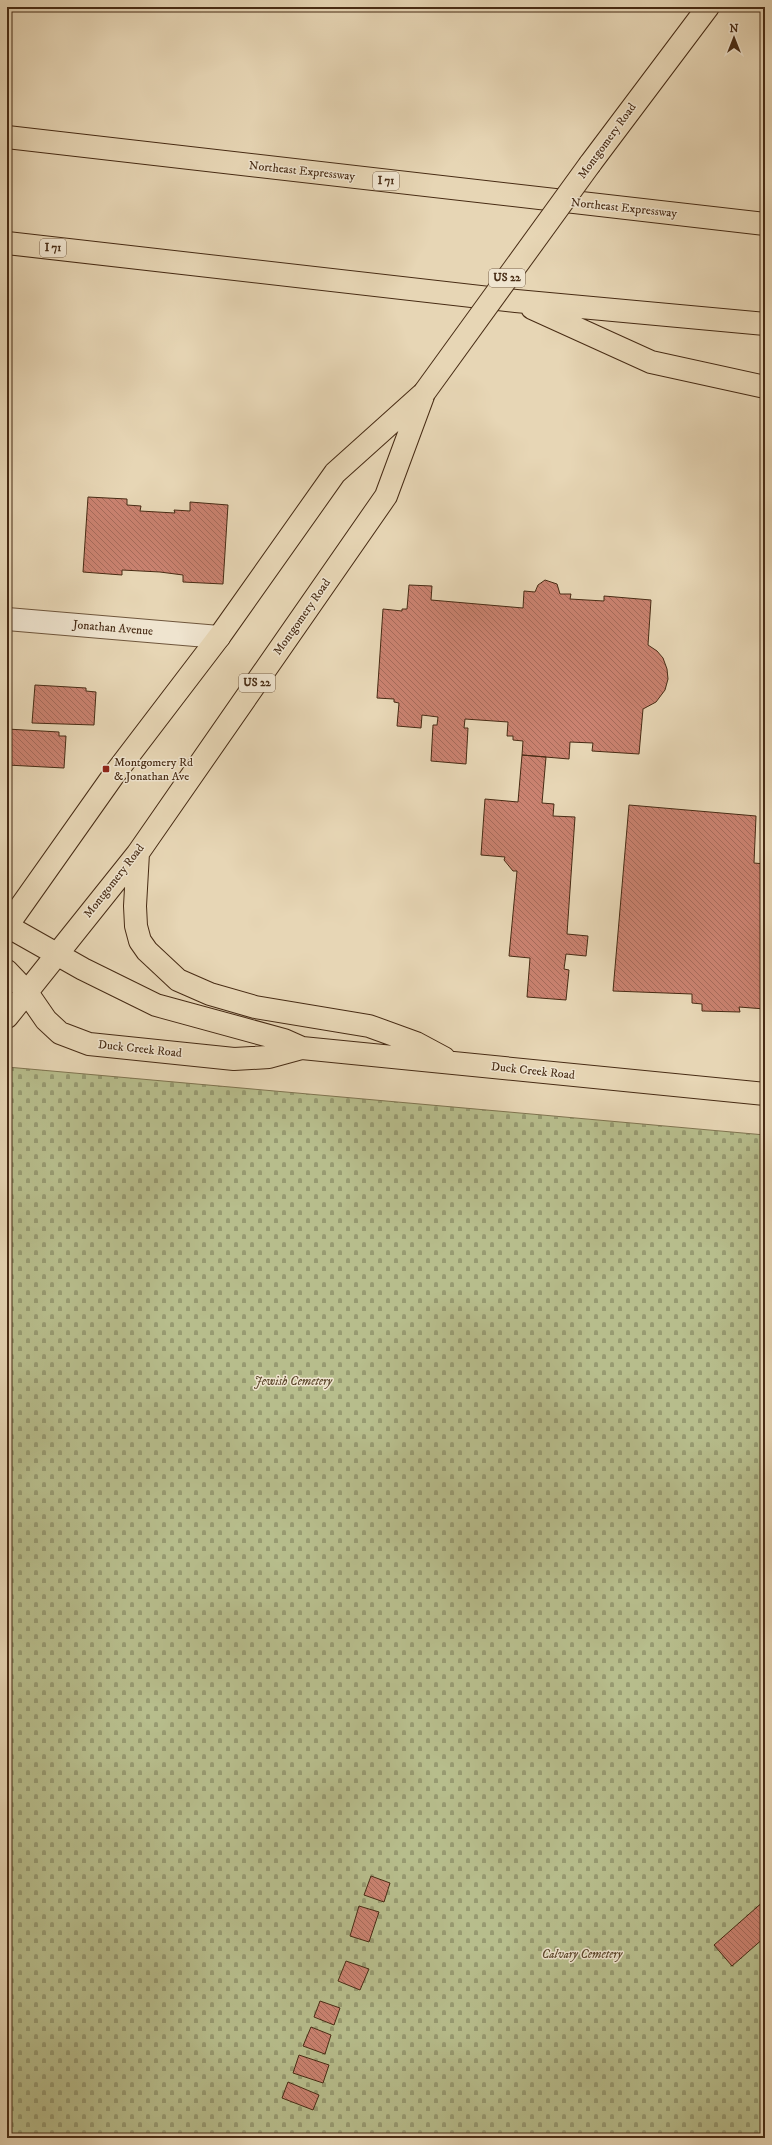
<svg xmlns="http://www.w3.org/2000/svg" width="772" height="2145" font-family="'IM FELL DW Pica',serif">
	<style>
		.cemetery { fill: url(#cemetery-stones); stroke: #7f7450 }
		.building { fill: url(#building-back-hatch); stroke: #472b14 }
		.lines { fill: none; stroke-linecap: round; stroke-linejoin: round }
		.street-casing { stroke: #6f563c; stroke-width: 24 }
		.primary-casing { stroke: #472b14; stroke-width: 24 }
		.highway-casing { stroke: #472b14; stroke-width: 24 }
		.street { stroke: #efe4cf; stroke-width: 22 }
		.primary { stroke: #e7d6b5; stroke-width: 22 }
		.highway { stroke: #e7d6b5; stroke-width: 22 }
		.primary-bridge-casing { stroke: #472b14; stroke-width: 24; stroke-linecap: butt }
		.primary-bridge { stroke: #e7d6b5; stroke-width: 22 }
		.poi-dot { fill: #8f2418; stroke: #efe4cf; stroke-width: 1.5 }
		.labels { text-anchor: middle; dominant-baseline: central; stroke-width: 3; stroke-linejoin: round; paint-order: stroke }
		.shield { fill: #efe4cf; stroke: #79624c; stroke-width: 1 }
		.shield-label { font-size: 11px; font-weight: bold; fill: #472b14 }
		.street-label { font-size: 12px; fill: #472b14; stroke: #efe4cf }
		.poi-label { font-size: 12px; fill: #472b14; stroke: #efe4cf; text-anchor: start }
		.park-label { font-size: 12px; font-style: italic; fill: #5d482c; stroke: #efe4cf }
	</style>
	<defs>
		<pattern id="cemetery-stones" width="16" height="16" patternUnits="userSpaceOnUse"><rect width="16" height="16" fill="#b7bd8c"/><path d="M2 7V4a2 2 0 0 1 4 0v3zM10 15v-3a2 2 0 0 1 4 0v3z" fill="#979a71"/></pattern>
		<pattern id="building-back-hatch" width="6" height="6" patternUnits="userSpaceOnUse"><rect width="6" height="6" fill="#ca8270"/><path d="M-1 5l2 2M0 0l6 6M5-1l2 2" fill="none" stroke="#a66b5b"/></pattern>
	</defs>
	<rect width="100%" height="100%" fill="#e7d6b5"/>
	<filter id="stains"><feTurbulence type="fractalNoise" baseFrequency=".005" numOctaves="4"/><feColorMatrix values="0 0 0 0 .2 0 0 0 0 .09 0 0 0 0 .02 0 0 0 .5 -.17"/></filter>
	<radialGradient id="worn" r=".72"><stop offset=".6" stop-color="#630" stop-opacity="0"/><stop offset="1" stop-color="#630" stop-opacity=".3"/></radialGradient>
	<!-- cemetery -->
	<path class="cemetery" d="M7,1067L765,1135V2138H7Z"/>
	<!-- building -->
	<path class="building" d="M88,497L127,499V505L141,506L140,511L175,513L174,510L190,511V502L228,505L223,584L183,582V575L160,572L122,570V575L83,572Z
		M545,580L557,584L560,594H571L570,599L604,601V596L651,600L648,645L657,651L663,658L667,669L668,679L665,690L656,702L643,709L639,754L592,751L593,743L570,742L569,759L522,755L523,741L513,740V736H507L508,722L465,719L464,728H468L466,764L431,761L433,725H437L438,717L422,715L421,728L397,726L399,703L394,702V699L377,698L383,609L402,611V609H407L409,585L432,586L431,600L523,608L524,591L535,592L538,585Z
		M35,685L86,688V691L96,692L94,725L32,723Z
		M7,729L59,732V736H66L64,768L7,765Z
		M522,755L546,757L542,803L554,804L553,816L575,817L567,934L588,936L586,956L566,954L564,969L569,970L566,1000L527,997L530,958L509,956L517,871H513L504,860L505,857L481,855L485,799L518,802Z
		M629,805L756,816L754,863L765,864V1009L739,1007L740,1012L702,1011V1004L692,1003V994L613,991Z
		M371,1876L390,1883L384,1902L364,1895Z
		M765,1900V1937L732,1966L714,1945Z
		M359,1906L379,1912L369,1942L350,1936Z
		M346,1961L369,1969L360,1990L338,1981Z
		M320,2001L340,2008L334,2025L314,2017Z
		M311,2027L331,2035L325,2054L303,2046Z
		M299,2055L329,2065L323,2083L293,2073Z
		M288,2082L319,2095L313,2110L282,2098Z"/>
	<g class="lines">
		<defs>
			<path id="street" d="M7,619L219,637"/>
			<path id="primary" d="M590,164L708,7
				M424,393L335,473L219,637L113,776L7,926L83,969L156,1005L284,1040L302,1048L765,1094
				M138,853L135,906L136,926L140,941L147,951L178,980L210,994L255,1007L369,1026L416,1043L444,1058
				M7,971L26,991L46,1020L60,1033L89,1044L234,1059L269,1057L302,1048
				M7,1017L138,853L386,496L423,396"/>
			<path id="highway" d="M7,137L765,224
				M7,243L516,301L765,324
				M532,308L651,362L765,387"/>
		</defs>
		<!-- street casing -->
		<use href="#street" class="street-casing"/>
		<!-- primary casing -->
		<use href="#primary" class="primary-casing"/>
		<!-- highway casing -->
		<use href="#highway" class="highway-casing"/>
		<!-- street -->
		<use href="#street" class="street"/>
		<!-- primary -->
		<use href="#primary" class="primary"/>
		<!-- highway -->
		<use href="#highway" class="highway"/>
		<defs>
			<path id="primary-bridge" d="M424,393L590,164"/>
		</defs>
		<!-- primary-bridge casing -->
		<use href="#primary-bridge" class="primary-bridge-casing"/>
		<!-- primary-bridge -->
		<use href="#primary-bridge" class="primary-bridge"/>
	</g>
	<!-- markers -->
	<rect class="poi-dot" x="102" y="765" width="8" height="8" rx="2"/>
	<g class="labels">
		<!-- shield labels -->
		<g class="shield">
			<rect x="373" y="172" width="26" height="18" rx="3"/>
			<rect x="40" y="239" width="26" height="18" rx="3"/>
			<rect x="489" y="269" width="36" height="18" rx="3"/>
			<rect x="239" y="674" width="36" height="18" rx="3"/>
		</g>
		<g class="shield-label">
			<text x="386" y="181">I 71</text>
			<text x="53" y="248">I 71</text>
			<text x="507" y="278">US 22</text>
			<text x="257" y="683">US 22</text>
		</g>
		<!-- street labels -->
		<g class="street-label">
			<text transform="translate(607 141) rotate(-54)">Montgomery Road</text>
			<text transform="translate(302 171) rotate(6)">Northeast Expressway</text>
			<text transform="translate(624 208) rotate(6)">Northeast Expressway</text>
			<text transform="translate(302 617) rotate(-55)">Montgomery Road</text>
			<text transform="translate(113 628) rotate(5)">Jonathan Avenue</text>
			<text transform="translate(114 881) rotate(-52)">Montgomery Road</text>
			<text transform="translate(140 1049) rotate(6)">Duck Creek Road</text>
			<text transform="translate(533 1071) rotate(6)">Duck Creek Road</text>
		</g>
		<!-- poi labels -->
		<g class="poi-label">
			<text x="114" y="762">Montgomery Rd<tspan x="114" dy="14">&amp; Jonathan Ave</tspan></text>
		</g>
		<!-- park labels -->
		<g class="park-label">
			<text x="293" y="1381">Jewish Cemetery</text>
			<text x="582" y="1954">Calvary Cemetery</text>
		</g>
	</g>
	<!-- margin -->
	<rect width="772" height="2145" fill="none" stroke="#e7d6b5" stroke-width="24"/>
	<rect x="8" y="8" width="756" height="2129" fill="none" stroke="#472b14" stroke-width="2"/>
	<rect x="12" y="12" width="748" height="2121" fill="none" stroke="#472b14"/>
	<!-- north arrow -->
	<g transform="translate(734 38)" stroke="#efe4cf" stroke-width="3" paint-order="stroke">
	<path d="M0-3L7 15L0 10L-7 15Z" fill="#472b14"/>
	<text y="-6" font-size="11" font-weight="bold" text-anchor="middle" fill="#472b14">N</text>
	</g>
	<rect width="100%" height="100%" filter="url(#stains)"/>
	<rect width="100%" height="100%" fill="url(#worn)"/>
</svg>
